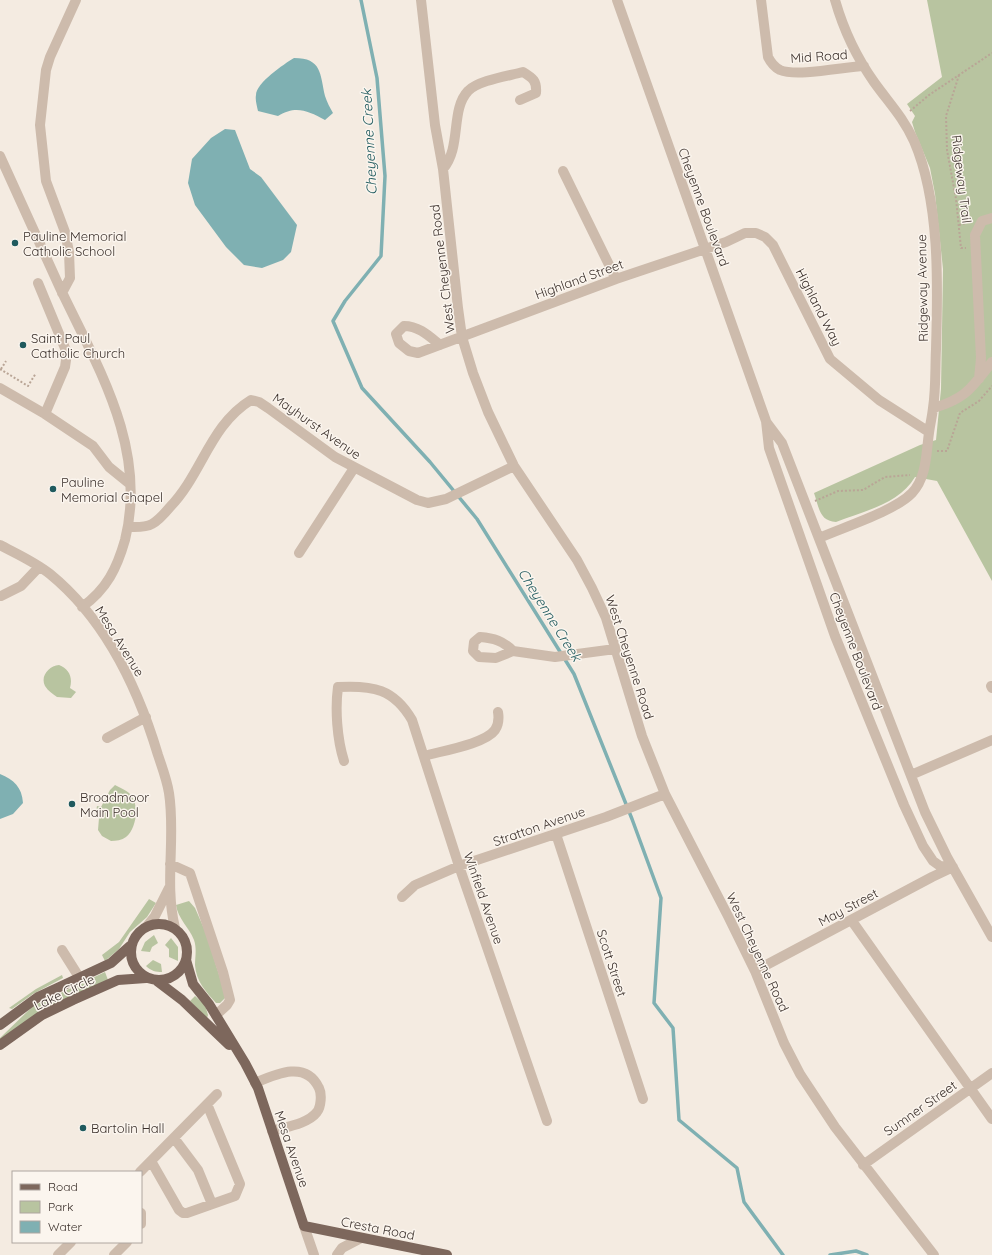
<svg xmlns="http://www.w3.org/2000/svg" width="992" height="1255" font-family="Quicksand,sans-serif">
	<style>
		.green { fill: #b8c4a0 }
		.water { fill: #7fb0b2 }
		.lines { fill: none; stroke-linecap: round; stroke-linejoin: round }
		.stream { stroke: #7fb0b2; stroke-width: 3.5 }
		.path { stroke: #b9a596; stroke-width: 2; stroke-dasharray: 2 2; stroke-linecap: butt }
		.minor { stroke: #cdbbac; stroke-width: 10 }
		.major { stroke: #7d675c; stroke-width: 10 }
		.poi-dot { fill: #1f5a5e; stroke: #fbf5ee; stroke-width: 1.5 }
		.labels { text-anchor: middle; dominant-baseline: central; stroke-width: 3; stroke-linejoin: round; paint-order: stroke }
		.street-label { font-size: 13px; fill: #3b302b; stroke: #fbf5ee }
		.poi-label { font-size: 13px; fill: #3b302b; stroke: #fbf5ee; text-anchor: start }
		.water-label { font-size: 14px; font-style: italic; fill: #1f5a5e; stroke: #fbf5ee }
	</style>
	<rect width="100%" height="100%" fill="#f4ebe1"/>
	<!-- green -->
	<path class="green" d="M927,0H992V581L937,481L915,477C899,504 864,511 836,522C819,521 819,507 814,493L920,445L936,440L941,389L943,269L935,194L930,168L915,132L912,122L915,116L907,104L942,77Z
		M59,665C69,669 73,677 70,688L76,692L71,698L57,697C53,694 48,691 45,686C40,676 49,666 59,665Z
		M115,785C120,788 126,790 129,793C140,803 137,828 126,837C122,840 116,841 111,841L102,836L98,830L99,818L95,817L97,806L101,807L110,790Z
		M149,899L156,903L147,917L130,932L119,949L105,961L102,955L119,942Z
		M189,901L195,908L206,933L226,997L220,1003H216C206,992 196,981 195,965C195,957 197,949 194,940C189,927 178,919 176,905Z
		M154,935L158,943L152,947L150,952L141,951L145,942Z
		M171,938L178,947V961L169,957V949L165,945Z
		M153,960L161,964L162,972C156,972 151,971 146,966Z
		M105,972L108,980L0,1041V1038L33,1006Z
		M62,975L63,978L33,994L12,1009L9,1008L36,989Z
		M195,996L205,1005L208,1015L207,1018L190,1001Z"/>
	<!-- water -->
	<path class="water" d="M294,58C322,58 320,74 325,96C327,102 330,108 333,113L325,120C308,111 296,105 278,116L258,111C257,106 255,100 256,95C256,83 284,64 294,58Z
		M225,129L235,130L250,169L261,177L297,225L291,252L283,260L262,268L244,265L226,247L195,205L188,183L192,159L211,138Z
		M0,774C14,780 22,787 23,803L13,814L0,819Z"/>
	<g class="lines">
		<!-- stream -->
		<path class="stream" d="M361,0L377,78L385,176L381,256L345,301L333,321L362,388L430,462L477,519L574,674L632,819L661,898L654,1003L673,1028L679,1120L737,1168L744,1202L783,1255
			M830,1255L856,1251L867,1255"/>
		<!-- path -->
		<path class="path" d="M959,75L946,116L947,150L956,199L961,248H966
			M910,111L929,95L992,53
			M959,225L969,222
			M0,369L28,386L36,373
			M1,369L6,361
			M937,451H947L960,413L979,401L992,386
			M815,501L838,491L863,490L885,477L910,475"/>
		<!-- minor -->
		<path class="minor" d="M421,0L435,125L443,169L458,308L462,337L473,373L488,412L514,466L577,560L592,588L606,618L642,736L665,794L728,916L755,971L784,1043L800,1074L835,1127L934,1255
			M617,0L766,421L769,448L835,636L904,805L923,846L933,861L940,866L953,867
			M761,0L768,57C771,63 774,67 780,70C797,77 844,67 864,66
			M0,156C20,201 40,245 60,288C98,368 148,448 125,540C117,568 107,589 82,607
			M443,169C462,147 450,110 468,91C479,80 509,76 523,72C533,78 537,81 536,93L520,100
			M563,171L616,279
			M38,283L67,353L65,367L45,414L93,446L109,467L130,484
			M62,293L70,278L69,252L65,232L46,181L40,125L46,70L50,57L76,0
			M440,345C429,336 419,326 404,326L396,334L399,343L409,351L418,353L616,279L726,242L745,233H756L765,237L773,245L830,359L879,400L929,432
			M979,379L981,358L975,235L982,221L992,218
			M0,388L45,414
			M934,408C967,398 971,388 992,362
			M767,423L782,443L925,812L947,857L992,937
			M128,527C136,527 145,528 152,524C159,520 165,513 170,507C202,474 210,425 251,400L259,402L268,408L335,457L417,500L428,503L446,499L514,466
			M819,538C844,527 895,511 912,493C927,477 926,453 929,433C930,425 932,417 933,408C936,389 935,369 936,349C938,284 940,201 914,141C903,117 889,103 874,82C857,58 843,28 835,0
			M0,545C17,554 35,562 50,574C105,619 138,688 158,755C162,767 167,780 169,793C176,838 164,883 175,928
			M299,553L354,468
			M1,596L21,586L39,567
			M513,651C503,641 494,638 480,637L474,642L473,651L479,657L496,658L513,651L555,657L615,649
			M991,686L992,688
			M107,738L146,717
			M424,756C441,751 485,744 495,730C499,724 499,718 498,712
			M344,761C337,739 335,709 338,687C373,685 394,689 412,720L459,866L547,1121
			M911,775L992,740
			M556,834L643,1099
			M170,864L190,873L223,972L230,1000L227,1005L216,1015
			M402,897L415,885L459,866L606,817L665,794
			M852,921L992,1119
			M147,926L155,916L169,888
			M62,950L79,977
			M755,971L932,877L951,868
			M255,1083C276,1074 306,1060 319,1088C322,1094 321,1107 317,1112C308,1124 285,1127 272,1131
			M174,1138L198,1170L212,1204
			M151,1161L179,1210L183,1213H187L235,1196L240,1184L207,1104
			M863,1165L992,1073
			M140,1172L217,1094
			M141,1213V1224
			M304,1226L314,1255
			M58,1255L71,1242
			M114,1255L127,1242
			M337,1255L342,1248L361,1238"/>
		<!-- major -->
		<path class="major" d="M131 952a28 28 0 1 1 56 0a28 28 0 1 1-56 0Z
			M186,960L193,984L209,1004L245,1063L258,1088L304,1226L447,1255
			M157,981L182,1000L229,1045
			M0,1025L38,997L111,963L130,946
			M0,1045L42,1015L73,1000L118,980L146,978"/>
	</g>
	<!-- markers -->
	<g class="poi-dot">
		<circle cx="15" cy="243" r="4"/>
		<circle cx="23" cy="345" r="4"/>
		<circle cx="53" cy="489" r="4"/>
		<circle cx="72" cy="804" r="4"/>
		<circle cx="83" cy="1128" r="4"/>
	</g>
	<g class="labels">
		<!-- street labels -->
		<g class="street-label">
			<text transform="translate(819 56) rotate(-4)">Mid Road</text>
			<text transform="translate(962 179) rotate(83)">Ridgeway Trail</text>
			<text transform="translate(704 207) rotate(70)">Cheyenne Boulevard</text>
			<text transform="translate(442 269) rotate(-97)">West Cheyenne Road</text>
			<text transform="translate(579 279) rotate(-20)">Highland Street</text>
			<text transform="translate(922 288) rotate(-91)">Ridgeway Avenue</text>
			<text transform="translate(819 307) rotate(63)">Highland Way</text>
			<text transform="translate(317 426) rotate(35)">Mayhurst Avenue</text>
			<text transform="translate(120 641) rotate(58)">Mesa Avenue</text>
			<text transform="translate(856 651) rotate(69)">Cheyenne Boulevard</text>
			<text transform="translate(630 657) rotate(72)">West Cheyenne Road</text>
			<text transform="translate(539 826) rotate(-19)">Stratton Avenue</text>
			<text transform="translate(484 898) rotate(71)">Winfield Avenue</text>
			<text transform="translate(848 907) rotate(-28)">May Street</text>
			<text transform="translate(758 952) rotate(65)">West Cheyenne Road</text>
			<text transform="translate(612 963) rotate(72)">Scott Street</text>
			<text transform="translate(64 992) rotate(-26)">Lake Circle</text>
			<text transform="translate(920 1108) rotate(-35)">Sumner Street</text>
			<text transform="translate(292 1149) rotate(71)">Mesa Avenue</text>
			<text transform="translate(378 1228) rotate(11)">Cresta Road</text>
		</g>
		<!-- poi labels -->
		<g class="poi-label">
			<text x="23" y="236">Pauline Memorial<tspan x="23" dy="15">Catholic School</tspan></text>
			<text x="31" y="338">Saint Paul<tspan x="31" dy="15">Catholic Church</tspan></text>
			<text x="61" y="482">Pauline<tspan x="61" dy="15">Memorial Chapel</tspan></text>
			<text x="80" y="797">Broadmoor<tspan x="80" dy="15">Main Pool</tspan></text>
			<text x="91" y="1128">Bartolin Hall</text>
		</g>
		<!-- water labels -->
		<g class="water-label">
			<text transform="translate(369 142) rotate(-93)">Cheyenne Creek</text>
			<text transform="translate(550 615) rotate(58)">Cheyenne Creek</text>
		</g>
	</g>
	<!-- legend -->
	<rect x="12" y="1171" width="130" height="72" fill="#fbf5ee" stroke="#aea6a0"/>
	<rect x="20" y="1184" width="20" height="6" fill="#7d675c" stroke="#aea6a0"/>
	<text x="48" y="1191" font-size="12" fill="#3b302b">Road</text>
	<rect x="20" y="1201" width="20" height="12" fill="#b8c4a0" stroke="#aea6a0"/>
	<text x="48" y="1211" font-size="12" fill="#3b302b">Park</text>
	<rect x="20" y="1221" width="20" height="12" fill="#7fb0b2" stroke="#aea6a0"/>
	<text x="48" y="1231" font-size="12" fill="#3b302b">Water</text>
</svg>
